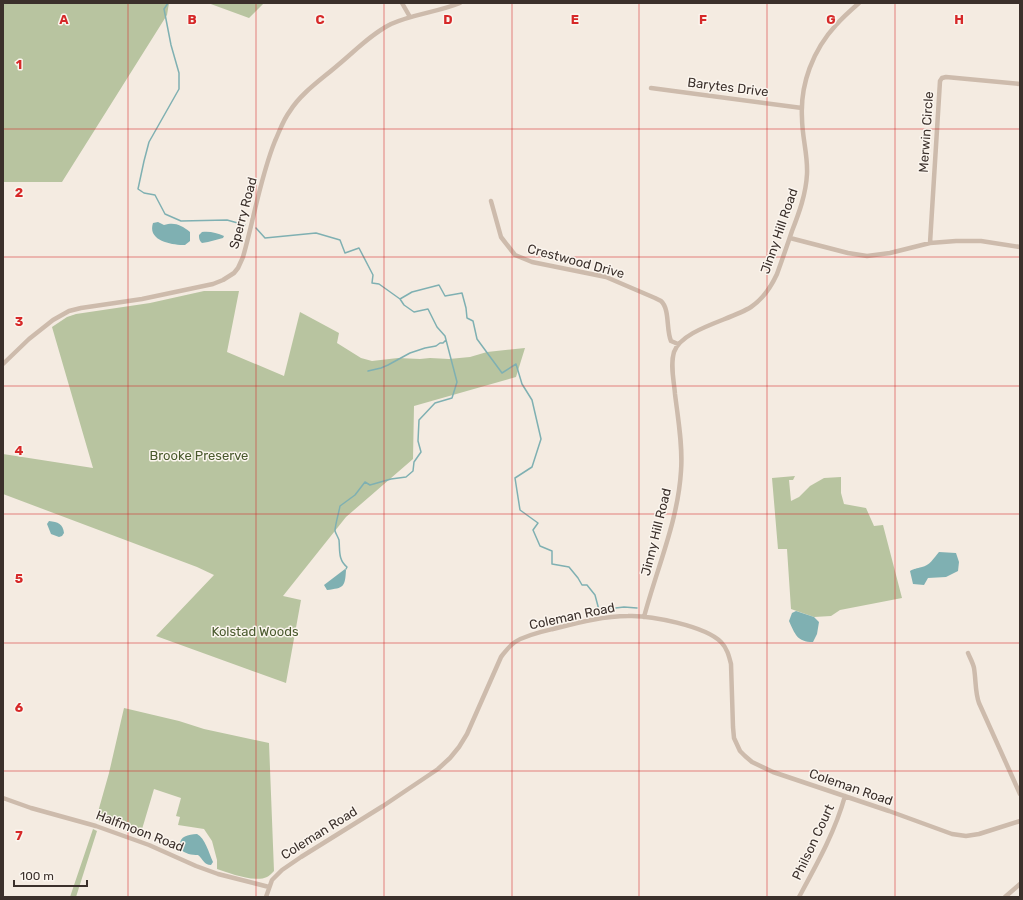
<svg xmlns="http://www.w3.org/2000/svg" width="1023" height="900" font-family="Rubik,sans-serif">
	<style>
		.green { fill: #b8c4a0 }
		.water { fill: #7fb0b2 }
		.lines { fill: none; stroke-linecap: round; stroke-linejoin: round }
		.stream { stroke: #7fb0b2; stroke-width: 1.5 }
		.minor { stroke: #cdbbac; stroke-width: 4.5 }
		.grid { fill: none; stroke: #d62828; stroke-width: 1; stroke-opacity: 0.55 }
		.labels { text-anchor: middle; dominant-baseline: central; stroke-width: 3; stroke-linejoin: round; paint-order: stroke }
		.street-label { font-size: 13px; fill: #3b302b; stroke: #fbf5ee }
		.park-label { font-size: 13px; fill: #4a5a2e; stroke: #fbf5ee }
		.grid-label { font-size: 13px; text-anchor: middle; font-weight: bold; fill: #d62828; stroke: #fbf5ee; stroke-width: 3; stroke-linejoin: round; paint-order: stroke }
	</style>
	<rect width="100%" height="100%" fill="#f4ebe1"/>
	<!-- green -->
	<path class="green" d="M3,3H169L167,15L62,182H3Z
		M208,3H264L249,18Z
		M204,291H239L227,352L284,376L300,312L339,333L337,343L361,358L372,361L398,358L420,359L430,358L449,359L470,357L487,352L525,348L516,377L414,406L413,459L346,517L283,596L301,600L286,683L156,636L214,575L197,567L3,494V454L93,468L52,327L67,317L76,314L150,303Z
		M795,476L793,480H789L791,501L799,497L810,486L824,478L841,477V493L844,504L866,508L874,526L883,525L902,598L840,610L831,616L814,617L791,609L787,549H778L772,478Z
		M124,708L179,721L204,729L269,743L274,871C272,873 269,876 267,877C255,883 229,873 217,869V860L212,841L204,829L178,825L180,817L176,816L181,798L154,789L140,836L96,819L109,773Z
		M93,829L97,831L76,897H70Z"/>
	<!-- water -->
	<path class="water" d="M158,222L164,225C175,222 181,225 190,232V241L185,245C172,245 147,241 153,223Z
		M202,232C210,231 217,233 224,236L223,238L208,242L202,243C199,240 199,238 199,235Z
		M49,521C58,522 63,524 64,533L62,536L59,537L51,534L47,524Z
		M939,552L956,553L959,562L958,571L946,577L928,578L924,585L913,584L910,571C915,568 916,569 922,567C929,566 934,558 939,552Z
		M345,569L346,570C345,587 344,588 327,590L324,585Z
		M796,611L814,617L819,622L817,634L813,642C797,642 795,634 789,621L792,613Z
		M197,834C205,838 209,853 213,862L211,865C204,865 203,859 198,855C192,855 185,854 180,849C178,836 187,835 197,834Z"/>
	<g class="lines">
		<!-- stream -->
		<path class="stream" d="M168,3L164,9L171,45L179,73V89L149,142L144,161L138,189L144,193L155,195L165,214L181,221L227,220L245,225
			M256,228L265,238L316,233L340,240L345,253L359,248L373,275L372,283L379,284L400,299L412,292L439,285L445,296L462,293L466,308L467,318L473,321L477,339L502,373L516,364L522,384L532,400L541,439L532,467L515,478L520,510L538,523L533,530L540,546L552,551V564L569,567L578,578L582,585H587L595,595L599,610L624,607L637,608
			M368,371L381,368L388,365L410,353L425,348L436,346L440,343H443L446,340
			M346,569L347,567C338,560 340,550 339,540C338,537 336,534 335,531C335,525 339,512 340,506L355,495L365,482L370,485L391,479L406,477L413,471L414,462L421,452L418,441L419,420L435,403L452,398L457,382L445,336L437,327L428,309L414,312L404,305L400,299"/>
		<!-- minor -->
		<path class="minor" d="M402,3L410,17
			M651,88L802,108
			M491,201L501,237L515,255L532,262L606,277L655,298C657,299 659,300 661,301C670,309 666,330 671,341L678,344
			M790,238L848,253L867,256L890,253L930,243L956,241H981L1020,247
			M930,243L940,81L942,78L946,77L1020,84
			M3,364L29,339L53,320L69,311L81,308L142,299L213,284L223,280L234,273L238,268L243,257C254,219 260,178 275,141C280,130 283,120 290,111C301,93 322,79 338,65C355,51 371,34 391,24C413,14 438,12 460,3
			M644,617C657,568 678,521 681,471C683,446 678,419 675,394C674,381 670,365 674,352C682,329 731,320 751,307C763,299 771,287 777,274C782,260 787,246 792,231C799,213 806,194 807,174C808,155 802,137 802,118C800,84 813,50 836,25C843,17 851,10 859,3
			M968,653C970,658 973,663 974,668C976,680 975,692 979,703L1020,794
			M3,798L31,808L96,826L149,845L196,866L218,874L269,887
			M266,897L272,880L282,870L301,857L383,806L438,769L450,758L459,747L467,734L501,657C505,652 509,646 515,642C526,635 540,632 553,629C577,623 603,616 628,616C650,615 705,626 721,642C727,648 729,656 731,664L733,727L734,738L740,751L745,756L752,762L773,772L889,811L952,834L966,836L979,834L1020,821
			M799,897C817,864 835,832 845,796
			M1005,897L1020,884"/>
	</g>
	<!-- grid -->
	<path class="grid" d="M128,3V897M256,3V897M384,3V897M512,3V897M639,3V897M767,3V897M895,3V897M3,129H1020M3,257H1020M3,386H1020M3,514H1020M3,643H1020M3,771H1020"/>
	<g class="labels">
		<!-- street labels -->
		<g class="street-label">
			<text transform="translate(728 87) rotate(7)">Barytes Drive</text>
			<text transform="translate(926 132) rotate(-86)">Merwin Circle</text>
			<text transform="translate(243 213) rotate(-75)">Sperry Road</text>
			<text transform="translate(779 231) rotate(-71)">Jinny Hill Road</text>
			<text transform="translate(576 261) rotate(15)">Crestwood Drive</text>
			<text transform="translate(656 532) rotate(-76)">Jinny Hill Road</text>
			<text transform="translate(572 616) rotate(-12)">Coleman Road</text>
			<text transform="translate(851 787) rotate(19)">Coleman Road</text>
			<text transform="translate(140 831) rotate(21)">Halfmoon Road</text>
			<text transform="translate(319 833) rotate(-32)">Coleman Road</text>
			<text transform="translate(813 842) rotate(-65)">Philson Court</text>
		</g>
		<!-- park labels -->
		<g class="park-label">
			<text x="199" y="455">Brooke Preserve</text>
			<text x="255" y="631">Kolstad Woods</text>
		</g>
	</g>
	<g class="grid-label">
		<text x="64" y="24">A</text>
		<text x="192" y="24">B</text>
		<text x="320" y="24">C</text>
		<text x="448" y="24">D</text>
		<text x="575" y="24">E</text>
		<text x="703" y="24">F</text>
		<text x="831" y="24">G</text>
		<text x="959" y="24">H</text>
		<text x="19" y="69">1</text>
		<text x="19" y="197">2</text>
		<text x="19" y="326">3</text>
		<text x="19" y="455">4</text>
		<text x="19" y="583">5</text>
		<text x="19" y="712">6</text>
		<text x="19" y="840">7</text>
	</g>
	<!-- border -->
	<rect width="1023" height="900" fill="none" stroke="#3b302b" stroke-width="8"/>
	<!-- scale -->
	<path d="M14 880v6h73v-6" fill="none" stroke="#3b302b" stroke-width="2"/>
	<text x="20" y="880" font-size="12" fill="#3b302b" stroke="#fbf5ee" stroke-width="3" paint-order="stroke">100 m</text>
</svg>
